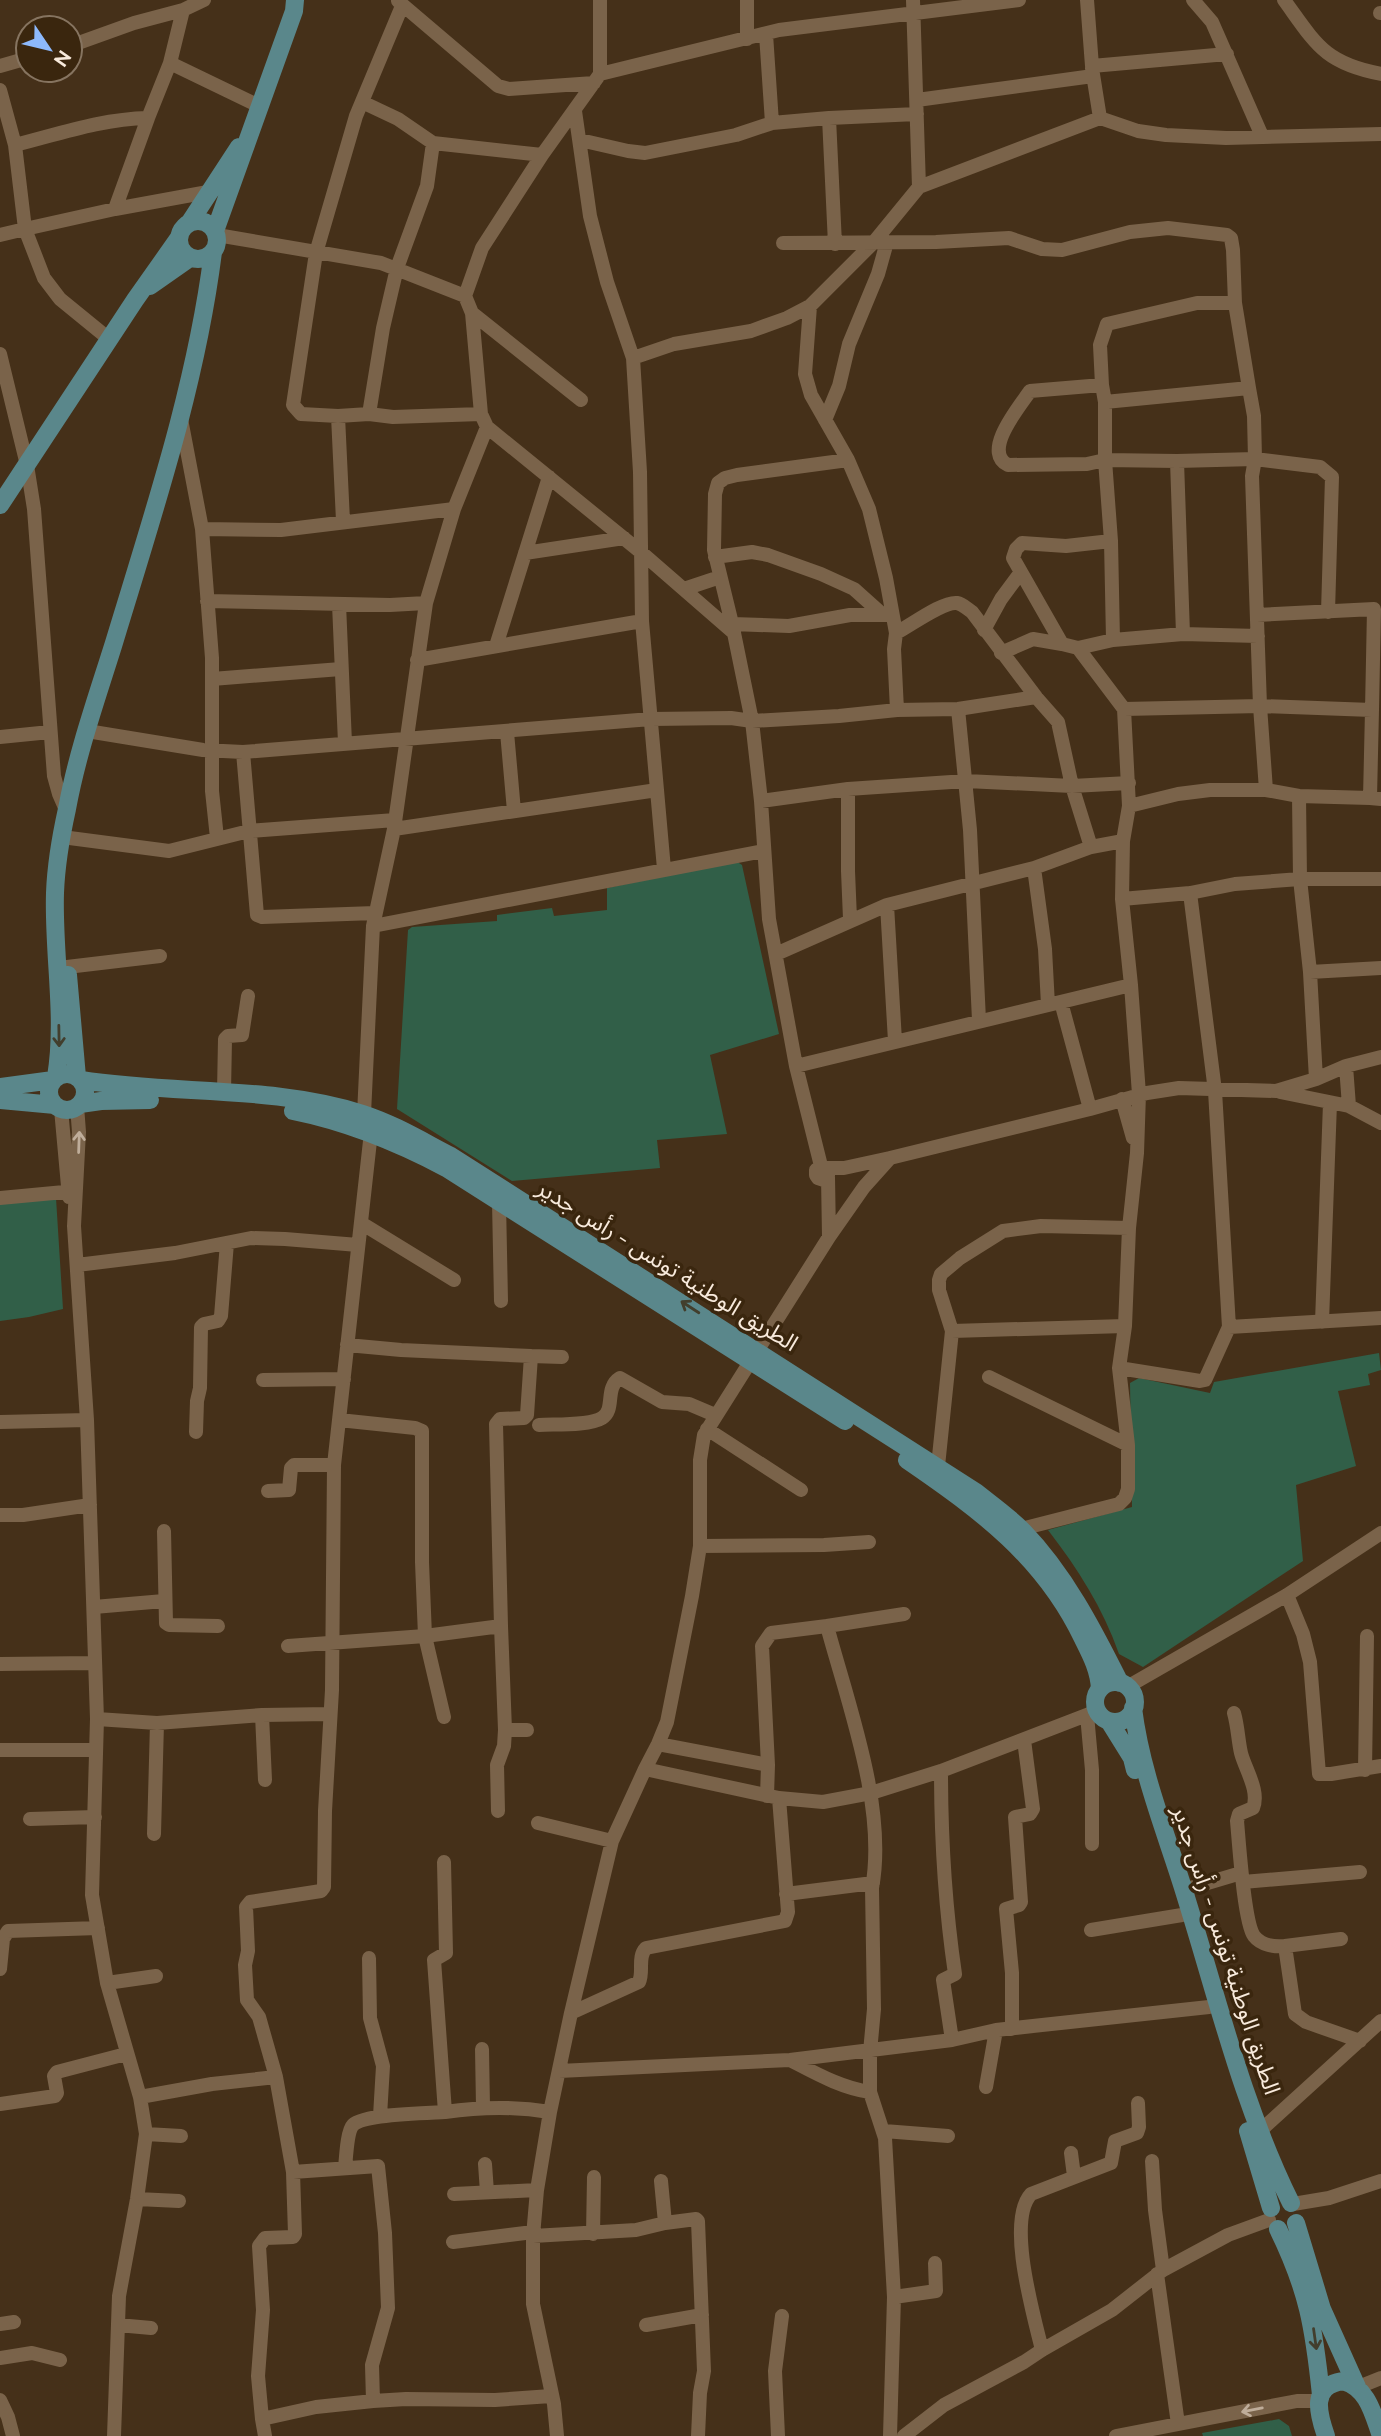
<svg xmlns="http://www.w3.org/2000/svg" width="1381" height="2436" font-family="Raleway,'Noto Sans Arabic',sans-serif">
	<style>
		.green { fill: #315f48 }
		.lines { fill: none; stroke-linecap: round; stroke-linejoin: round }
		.minor { stroke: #7a634a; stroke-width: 14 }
		.major { stroke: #5a878b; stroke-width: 18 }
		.oneway { stroke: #423e2d }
		.oneway2 { stroke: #bfad9a }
		.labels { text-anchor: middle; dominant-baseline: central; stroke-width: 7; stroke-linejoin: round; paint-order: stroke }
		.street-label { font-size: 23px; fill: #f8eadc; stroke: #3a260e }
	</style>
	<rect width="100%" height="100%" fill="#453019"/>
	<!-- green -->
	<path class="green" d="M736,861L742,865L779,1034L710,1055L727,1134L657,1140L660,1168L512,1181L397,1109L408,930L412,927L497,921V915L552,908L554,916L607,910V888Z
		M56,1198L63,1309L29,1317L0,1321V1204Z
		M1379,1353L1381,1370L1368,1374L1370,1385L1338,1391L1356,1466L1296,1485L1303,1561L1143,1667L1119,1654C1103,1608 1078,1569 1048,1530L1132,1507L1130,1383L1139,1378L1210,1393L1214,1382Z
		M1279,2419L1289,2426L1292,2436H1203L1202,2433Z"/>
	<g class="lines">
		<!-- minor -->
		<path class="minor" d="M600,0V74L779,30L1019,0
			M913,0L919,187
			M1087,0L1092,66L1227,54
			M1193,0L1212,22L1262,136
			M1284,0C1316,44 1324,63 1381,74
			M398,1L498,86L509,89L594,83
			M402,6L356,116L316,253L293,405L301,414L338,416L369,414L393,417L481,414
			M183,10L170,63L259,106
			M1380,13H1381
			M766,34L772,123
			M747,39V0
			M70,46L134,23L183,10L204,0
			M0,66L28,58
			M1092,68L1100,118
			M600,74L542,155L482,248L465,296L472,313L481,414L487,427L642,553L734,633L752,721L761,801L769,919L796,1066L821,1166L828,1170V1176L824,1180L818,1178L816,1175V1170L821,1166
			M0,90L15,145
			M917,100L1093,76
			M362,102L398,119L433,143L542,155
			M575,111L590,216L607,282L633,358
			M580,140L628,151L645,153L736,135L772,123L829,118
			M115,209L208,192
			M0,235L25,229L15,145C59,134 101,119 148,118L170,63
			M217,235L381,263L465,296
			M783,243L936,242L1009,238L1042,249L1062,250L1130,232L1168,228L1227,235L1231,238L1233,250L1235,303L1249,388
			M835,244L829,118L917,114
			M472,313L581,400
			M109,339L60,299L44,278L25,229L115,209L148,118
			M0,354L27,465L34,509L54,776L59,794L66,810
			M1102,385L1030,391C1020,406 981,452 1008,465L1087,464L1105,460L1177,461
			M1105,402L1249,388L1254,416L1255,459L1320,467L1332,477L1328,612
			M369,414L383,328L397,268L427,186L433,143
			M338,416L343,521
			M181,419L202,529L212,658V791L217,838
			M825,420L839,386L849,344L878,274L887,242
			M848,460L869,509L886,578L896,633L894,649L897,710
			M202,529L281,530L454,509
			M1111,541L1105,460V402L1102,385L1100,345L1107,324L1197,303H1235
			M525,553L624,538
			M715,557L752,552L768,555L821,574L854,589L883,615
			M684,589L720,577
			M207,601L390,605L426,603
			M339,604L345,743
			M642,621L664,869
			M732,624L789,626L850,615H887
			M984,630L1001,599L1021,572
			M734,632L714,550L715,494L718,483L725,478L737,475L848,460L811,395L805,374L810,306
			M1183,634L1258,636
			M1113,640L1111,541L1066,546L1022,543L1016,549L1013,558L1062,644L1078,648L1124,709L1129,806L1123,841L1122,899L1131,985
			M496,646L549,477
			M1078,648L1113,640L1183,634L1177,461L1255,459L1252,476L1260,706L1266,790H1210L1178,794L1129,806
			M1001,653L1033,639L1062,644
			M417,660L642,621L640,472L633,358L674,344L751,331L787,318L810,306L874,242L919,187L1100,118L1138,131L1166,135L1226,138L1381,134
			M212,679L341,669
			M1036,697L1058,722L1072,786L1129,783
			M958,709L970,830L979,1020
			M1124,709L1260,706L1372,710L1374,609L1257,615
			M1372,710L1370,798L1381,799
			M87,731L203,750L243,752L651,719L731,718L752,721L839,716L897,710L958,709L1036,697L972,612C967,609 963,604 957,603C943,601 910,626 896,633
			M507,732L514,811
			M0,737L50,732
			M243,752L257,915L262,917L375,913
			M848,789V871L850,919
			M1266,790L1299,796L1370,798
			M761,801L848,789L966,781L1072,786L1091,847
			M394,829L657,790
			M62,837L169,851L249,831L395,820
			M1034,868L1045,949L1048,1005
			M1122,899L1190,893L1235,884L1300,879L1299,796
			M887,905L895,1041
			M373,926L763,851
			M776,954L887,905L1034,868L1091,847L1123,841
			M67,967L160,956
			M1310,972L1381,968
			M1061,1002L1090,1109
			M796,1066L1131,985L1139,1094L1137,1153L1129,1228L1125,1326L1119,1368L1128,1445V1489L1125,1498L1119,1504L1021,1529
			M1346,1066L1349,1106
			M1316,1079L1310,972L1300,879H1381
			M224,1092L225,1039L228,1036L242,1035L248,996
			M1280,1092L1349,1106L1381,1123
			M1122,1099L1133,1138
			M77,1106L79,1132L74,1226L87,1420L97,1719L92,1895L107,1983L140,2097L146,2134L137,2199L119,2296L114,2436
			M61,1109L69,1197
			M364,1114L373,926L394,829L426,603L454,509L487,427
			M826,1168H844L890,1158
			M828,1177L829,1237
			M0,1198L75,1191
			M499,1202L501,1301
			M361,1223L454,1280
			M77,1265L175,1253L251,1238L285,1239L358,1245
			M1322,1322L1330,1103
			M1229,1327L1381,1318
			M952,1331L1125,1326
			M347,1345L401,1350L531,1356
			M1119,1368L1200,1381L1205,1380L1229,1327L1215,1091L1190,893
			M989,1377L1128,1445
			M263,1380L344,1379
			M339,1420L415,1428L422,1431V1562L425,1636L444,1717
			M0,1422L87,1420
			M539,1425C555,1424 589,1426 602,1418C616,1409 604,1388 620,1378L662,1402L689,1404L715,1415
			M707,1429L801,1490
			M196,1432L197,1401L200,1388L201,1327L204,1324L218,1321L221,1316L227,1243
			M938,1466L952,1331L939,1290V1280L941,1274L960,1258L1003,1231L1041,1226L1129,1228
			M268,1491L289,1490L291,1468L294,1465H334
			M0,1515H23L90,1505
			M164,1531L166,1623L169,1625L218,1626
			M700,1546L824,1545L869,1542
			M1287,1595L1303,1634L1310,1662L1319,1774H1331L1381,1766
			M94,1607L164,1601
			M288,1646L425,1636L501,1626L496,1424L500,1419L524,1418L527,1415L531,1356L562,1357
			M0,1664L94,1663
			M1127,1687L1287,1595L1381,1533
			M1097,1711L941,1771L871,1793L823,1802L779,1798L645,1769L658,1744L667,1722L692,1596L700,1546V1460L704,1435L829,1237L864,1187L890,1158L1090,1109L1147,1093L1179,1088L1276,1091L1316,1079L1346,1066L1381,1057
			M1234,1713C1238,1727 1238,1740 1241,1753C1245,1769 1260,1791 1253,1808L1239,1814L1237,1821C1239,1842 1244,1922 1254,1936C1261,1945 1274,1947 1285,1946L1295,2014L1306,2022L1360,2041
			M262,1715L265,1780
			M1087,1715L1092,1770V1844
			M97,1719L157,1723L262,1715L330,1714
			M505,1730H527
			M658,1744L768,1765L767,1796
			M0,1750H96
			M768,1765L762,1646L771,1633L827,1626
			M1365,1770L1367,1636
			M941,1771C941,1840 945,1906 955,1974L943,1980L952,2040
			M498,1811L497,1765L504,1746L505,1730L501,1626
			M30,1819L95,1817
			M538,1823L612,1841
			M154,1834L157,1723
			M1243,1882L1360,1872
			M1184,1890L1241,1873
			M786,1894L873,1883
			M1091,1930L1182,1915
			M1285,1946L1341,1939
			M369,1958L370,2018L383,2066L380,2116
			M0,1969L3,1939L8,1931L98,1928
			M107,1983L156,1976
			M571,2013L639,1982C644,1971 637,1957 646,1948L785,1921L788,1912L779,1798
			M1012,2029V1973L1006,1909L1019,1905L1021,1902L1015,1817L1030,1814L1033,1809L1024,1740
			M482,2049L483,2107
			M792,2061C817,2074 842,2088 870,2092
			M559,2071L790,2060L952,2040L996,2030L1209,2007
			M276,2077L259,2017L247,2000L245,1965L248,1951L246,1907L250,1902L321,1891L324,1887L325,1811L332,1690L334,1465L371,1132
			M986,2087L996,2030
			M140,2097L212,2084L276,2077L293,2172L295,2234L293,2237L265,2238L259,2246L263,2310L258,2376L262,2419
			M0,2104L55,2096L57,2093L54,2076L57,2072L126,2054
			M445,2112C480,2107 514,2106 550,2112
			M884,2131L948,2136
			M1260,2131L1381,2021
			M146,2134L181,2136
			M1071,2153L1074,2176
			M1152,2161L1155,2210L1163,2270
			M485,2164L487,2192
			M345,2168C346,2159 347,2131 353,2125C364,2114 427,2113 445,2112L434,1960L446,1953L444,1862
			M293,2172L378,2166L385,2233L388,2308L372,2365L373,2401
			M454,2194L537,2190
			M137,2199L179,2201
			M1293,2204L1329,2198L1381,2181
			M665,2223L696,2219L698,2221L704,2371L700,2393L698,2436
			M593,2234L594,2177
			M533,2236L636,2230L665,2223L661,2181
			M453,2242L533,2232
			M1157,2274L1178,2424
			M894,2297L936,2291L935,2263
			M0,2324L14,2322
			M118,2325L151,2328
			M646,2325L702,2315
			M1042,2350C1034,2316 1006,2221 1031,2194L1111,2163L1115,2141L1137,2133L1139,2127L1138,2103
			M0,2358L32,2353L60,2360
			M1361,2390L1366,2384L1381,2378
			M0,2400L8,2417L13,2436
			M265,2436L262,2419L316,2407L373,2401L406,2399L495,2400L551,2396
			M557,2436L554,2404L533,2304V2236L537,2190L550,2112L571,2013L612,1841L645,1769
			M778,2436L775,2371L782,2316
			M890,2436L894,2297L885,2138L870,2092V2052L874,2009L872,1888C887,1808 848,1704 827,1626L904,1614
			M904,2436L944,2405L1024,2362L1042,2350L1112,2310L1163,2270L1228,2235L1269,2220
			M1116,2436L1297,2401H1319"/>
		<!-- major -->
		<path class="major" d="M179 240a19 19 0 1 1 38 0a19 19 0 1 1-38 0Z
			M190,222L239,147
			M215,231L294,11L295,0
			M150,286L190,258
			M0,505L135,300L178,239
			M68,975L77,1077
			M49 1092a18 18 0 1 1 36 0a18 18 0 1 1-36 0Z
			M56,1077C66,1017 53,954 55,893C56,865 61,836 67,809C77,754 96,700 113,646C152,517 196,387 213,252
			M81,1080C175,1095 271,1085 363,1114C394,1124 422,1141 451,1156L976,1492C991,1504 1008,1516 1022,1530C1064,1573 1093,1629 1120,1683
			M0,1087L53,1080
			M0,1100L55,1105
			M80,1104L101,1101L150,1100
			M293,1111C348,1122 397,1142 446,1168L845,1421
			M907,1460C980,1510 1044,1557 1083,1639C1091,1655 1099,1670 1100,1689
			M1095 1702a20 20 0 1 1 40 0a20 20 0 1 1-40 0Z
			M1133,1708C1141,1772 1165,1830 1184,1891C1217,1996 1242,2104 1291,2203
			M1109,1721L1132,1758L1135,1770
			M1248,2131L1271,2208
			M1296,2223L1322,2309L1357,2387
			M1278,2229C1308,2290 1314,2328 1321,2395
			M1326,2436C1318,2413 1310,2386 1343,2381C1368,2388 1373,2414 1381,2436"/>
	</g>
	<!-- one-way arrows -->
	<defs><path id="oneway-shaft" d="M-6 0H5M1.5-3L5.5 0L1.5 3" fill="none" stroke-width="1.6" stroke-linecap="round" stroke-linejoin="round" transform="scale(1.75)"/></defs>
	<g class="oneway">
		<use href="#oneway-shaft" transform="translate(59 1036) rotate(89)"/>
		<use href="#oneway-shaft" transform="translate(690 1307) rotate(-147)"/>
		<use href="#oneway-shaft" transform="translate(1315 2339) rotate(82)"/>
	</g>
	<g class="oneway2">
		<use href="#oneway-shaft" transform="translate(79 1142) rotate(-88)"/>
		<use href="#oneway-shaft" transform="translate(1252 2410) rotate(169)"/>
	</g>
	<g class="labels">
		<!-- street labels -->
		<g class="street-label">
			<text transform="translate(668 1265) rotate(32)">الطريق الوطنية تونس - رأس جدير</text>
			<text transform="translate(1227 1950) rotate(72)">الطريق الوطنية تونس - رأس جدير</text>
		</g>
	</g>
	<!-- north arrow -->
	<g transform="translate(49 49) rotate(125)"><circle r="33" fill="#3a260e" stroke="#867460" stroke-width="2"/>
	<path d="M0-5L12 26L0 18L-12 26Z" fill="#8db9fc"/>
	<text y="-10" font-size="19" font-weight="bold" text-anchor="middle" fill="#f8eadc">N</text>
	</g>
</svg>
